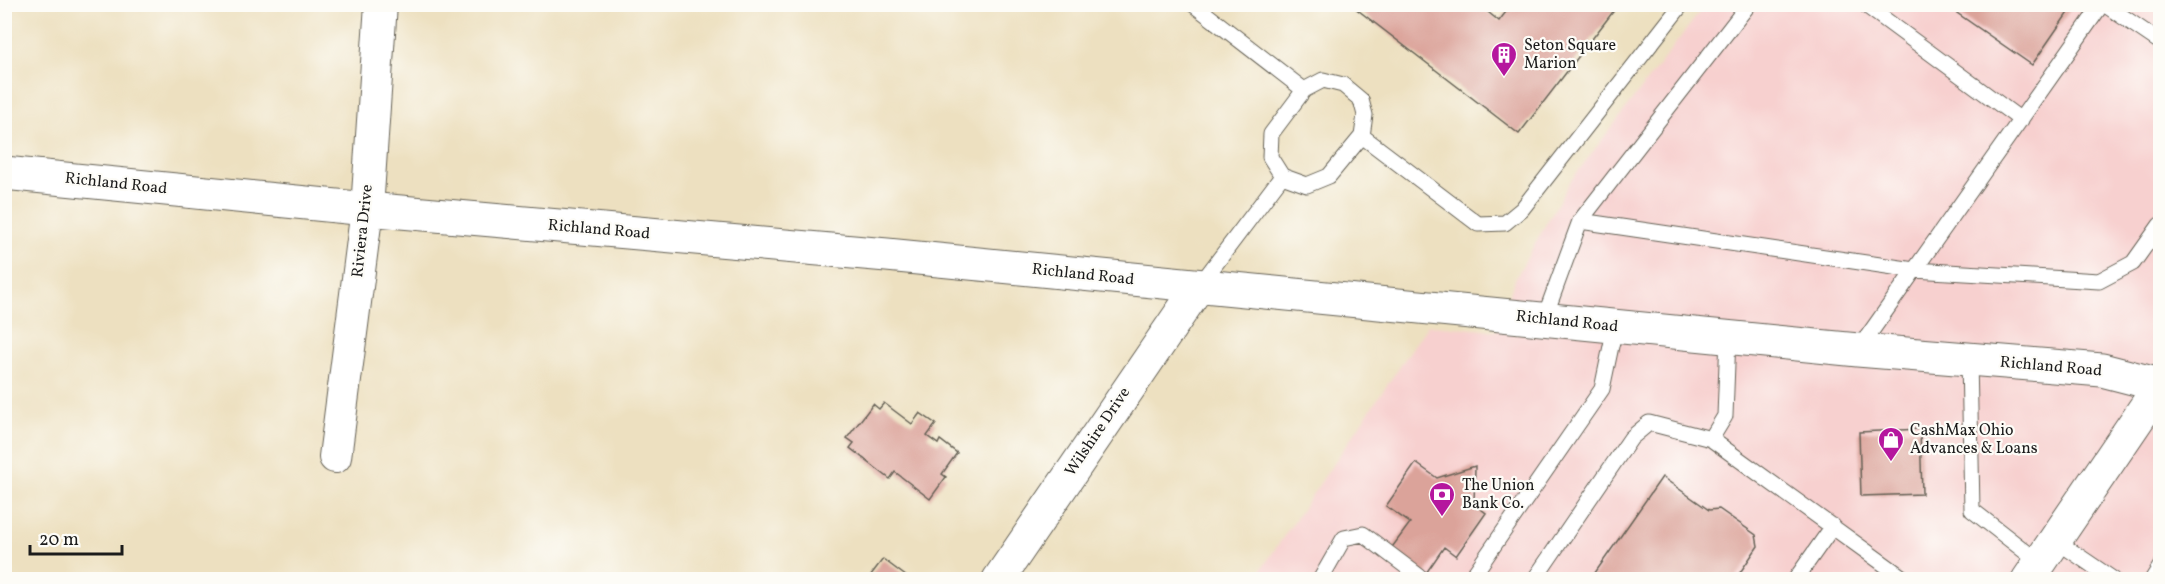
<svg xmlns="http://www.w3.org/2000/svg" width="2165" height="584" font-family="Vollkorn,serif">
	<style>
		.built { fill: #f7d0cf }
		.building { fill: #dba39a }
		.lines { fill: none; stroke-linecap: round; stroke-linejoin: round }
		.lane-casing { stroke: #656155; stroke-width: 17 }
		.street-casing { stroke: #656155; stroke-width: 34 }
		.secondary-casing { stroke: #656155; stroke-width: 35 }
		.primary-casing { stroke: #656155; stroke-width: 35 }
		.lane { stroke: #fff; stroke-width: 15 }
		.street { stroke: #fff; stroke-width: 32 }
		.secondary { stroke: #fff; stroke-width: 33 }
		.primary { stroke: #fff; stroke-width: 33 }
		.labels { text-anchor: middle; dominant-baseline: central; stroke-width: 4.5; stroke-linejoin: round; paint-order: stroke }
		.poi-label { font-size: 16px; fill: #1c1c1c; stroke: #fdfcf7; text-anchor: start }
		.street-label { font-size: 16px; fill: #1c1c1c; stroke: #fdfcf7 }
	</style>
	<rect width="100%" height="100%" fill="#fdfcf7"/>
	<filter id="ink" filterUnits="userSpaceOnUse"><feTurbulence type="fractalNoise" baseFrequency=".0167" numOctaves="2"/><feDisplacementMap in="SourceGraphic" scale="12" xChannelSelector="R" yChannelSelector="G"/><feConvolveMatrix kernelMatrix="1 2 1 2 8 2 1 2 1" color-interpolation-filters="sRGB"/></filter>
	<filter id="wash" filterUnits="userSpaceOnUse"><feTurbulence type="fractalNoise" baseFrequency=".008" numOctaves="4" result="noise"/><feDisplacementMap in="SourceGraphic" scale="24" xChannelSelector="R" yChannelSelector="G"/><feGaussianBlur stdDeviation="1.35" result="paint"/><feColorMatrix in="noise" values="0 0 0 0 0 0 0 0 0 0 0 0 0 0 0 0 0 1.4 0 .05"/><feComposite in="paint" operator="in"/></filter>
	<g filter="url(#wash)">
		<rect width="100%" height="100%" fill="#ede0c0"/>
		<!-- built -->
		<path class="built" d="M1705,5H2160V579L1254,580L1428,325L1497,331L1515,279L1569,183Z"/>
		<g id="blocks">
			<!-- building -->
			<path class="building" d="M1350,4H1478L1499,21L1512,4H1619L1519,134Z
				M1944,4H2074L2032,65Z
				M884,403L912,424L920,413L936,424L927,436L938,444L940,440L957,453L942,474L946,477L930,499L895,472L890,479L850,448L854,443L847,438L873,404L879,409Z
				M1920,429L1922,494L1861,496L1859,432Z
				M1416,463L1437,478L1475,466L1474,504L1486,513L1456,556L1444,547L1422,579L1387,554L1410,523L1386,506Z
				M1662,477L1709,510L1719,509L1756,535L1758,546L1735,580H1590Z
				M883,559L907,577L906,580H867Z"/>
		</g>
	</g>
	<g filter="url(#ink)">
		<use href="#blocks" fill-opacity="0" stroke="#656155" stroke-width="1.5"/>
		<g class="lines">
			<defs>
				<path id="lane" d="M1193,4L1304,90
					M1864,4L2021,120
					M2104,4L2160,42
					M1323,80L1343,85L1361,100L1365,115L1362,136L1329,176L1307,185L1282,176L1270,157L1271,134L1304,90Z
					M1362,136L1478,224L1505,223L1522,209L1682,4
					M1580,221L1914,270L2099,281L2133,263L2160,225
					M1199,286L1282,176
					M1544,319L1580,221L1749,4
					M1858,350L2102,4
					M1969,359L1972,510L2040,563
					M1711,439L1725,416L1728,337
					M2055,540L2114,580
					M1320,580L1344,538L1363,534L1424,580
					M1470,580L1602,389L1615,327
					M1534,580L1631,438L1649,423L1711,439L1906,580
					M1795,580L1833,526
					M2152,580L2160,567"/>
				<path id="street" d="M335,457L367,209L381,4
					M998,580L1199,286"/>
				<path id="secondary" d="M4,173L367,209L887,255L1858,350L2102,370L2160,385"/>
				<path id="primary" d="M2028,580L2160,386"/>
			</defs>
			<!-- lane casing -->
			<use href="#lane" class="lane-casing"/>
			<!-- street casing -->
			<use href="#street" class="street-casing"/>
			<!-- secondary casing -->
			<use href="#secondary" class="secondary-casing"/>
			<!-- primary casing -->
			<use href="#primary" class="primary-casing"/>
			<!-- lane -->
			<use href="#lane" class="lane"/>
			<!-- street -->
			<use href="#street" class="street"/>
			<!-- secondary -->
			<use href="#secondary" class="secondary"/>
			<!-- primary -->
			<use href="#primary" class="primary"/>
		</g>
	</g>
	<!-- icons -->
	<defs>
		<symbol id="building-pin" viewBox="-11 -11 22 30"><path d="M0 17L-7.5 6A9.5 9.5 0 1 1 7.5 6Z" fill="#b5179e" stroke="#fdfcf7"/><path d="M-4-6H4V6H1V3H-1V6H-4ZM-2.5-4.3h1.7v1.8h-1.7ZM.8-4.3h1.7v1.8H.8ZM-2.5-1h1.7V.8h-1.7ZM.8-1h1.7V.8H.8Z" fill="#fff"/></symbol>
		<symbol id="shop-pin" viewBox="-11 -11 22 30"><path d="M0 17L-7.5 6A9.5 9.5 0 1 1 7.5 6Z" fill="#b5179e" stroke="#fdfcf7"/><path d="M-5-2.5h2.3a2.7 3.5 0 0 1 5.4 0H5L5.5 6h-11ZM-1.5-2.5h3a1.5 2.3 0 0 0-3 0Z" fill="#fff"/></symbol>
		<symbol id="bank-pin" viewBox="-11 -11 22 30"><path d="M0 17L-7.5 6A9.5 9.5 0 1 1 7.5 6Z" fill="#b5179e" stroke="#fdfcf7"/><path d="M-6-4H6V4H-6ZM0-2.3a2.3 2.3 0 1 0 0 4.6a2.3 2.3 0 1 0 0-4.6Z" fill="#fff"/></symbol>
	</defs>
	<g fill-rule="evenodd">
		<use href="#building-pin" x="1489" y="40" width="30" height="40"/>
		<use href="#shop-pin" x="1876" y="425" width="30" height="40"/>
		<use href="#bank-pin" x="1427" y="480" width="30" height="40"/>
	</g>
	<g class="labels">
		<!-- poi labels -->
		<g class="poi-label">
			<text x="1524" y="46">Seton Square<tspan x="1524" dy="18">Marion</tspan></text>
			<text x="1910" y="431">CashMax Ohio<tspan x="1910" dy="18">Advances &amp; Loans</tspan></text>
			<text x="1462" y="486">The Union<tspan x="1462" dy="18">Bank Co.</tspan></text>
		</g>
		<!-- street labels -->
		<g class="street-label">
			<text transform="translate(116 184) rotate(6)">Richland Road</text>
			<text transform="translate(599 230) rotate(5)">Richland Road</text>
			<text transform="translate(363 231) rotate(-84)">Riviera Drive</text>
			<text transform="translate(1083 275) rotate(6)">Richland Road</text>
			<text transform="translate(1567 322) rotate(6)">Richland Road</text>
			<text transform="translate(2051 367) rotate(5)">Richland Road</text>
			<text transform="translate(1098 432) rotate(-56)">Wilshire Drive</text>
		</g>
	</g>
	<!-- margin -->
	<rect width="2165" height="584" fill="none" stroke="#fdfcf7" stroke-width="24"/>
	<!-- scale -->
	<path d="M30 545v9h92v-9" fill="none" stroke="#1c1c1c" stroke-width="3"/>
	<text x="39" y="545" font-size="18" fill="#1c1c1c" stroke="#fdfcf7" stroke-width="4.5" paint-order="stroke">20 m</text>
</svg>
